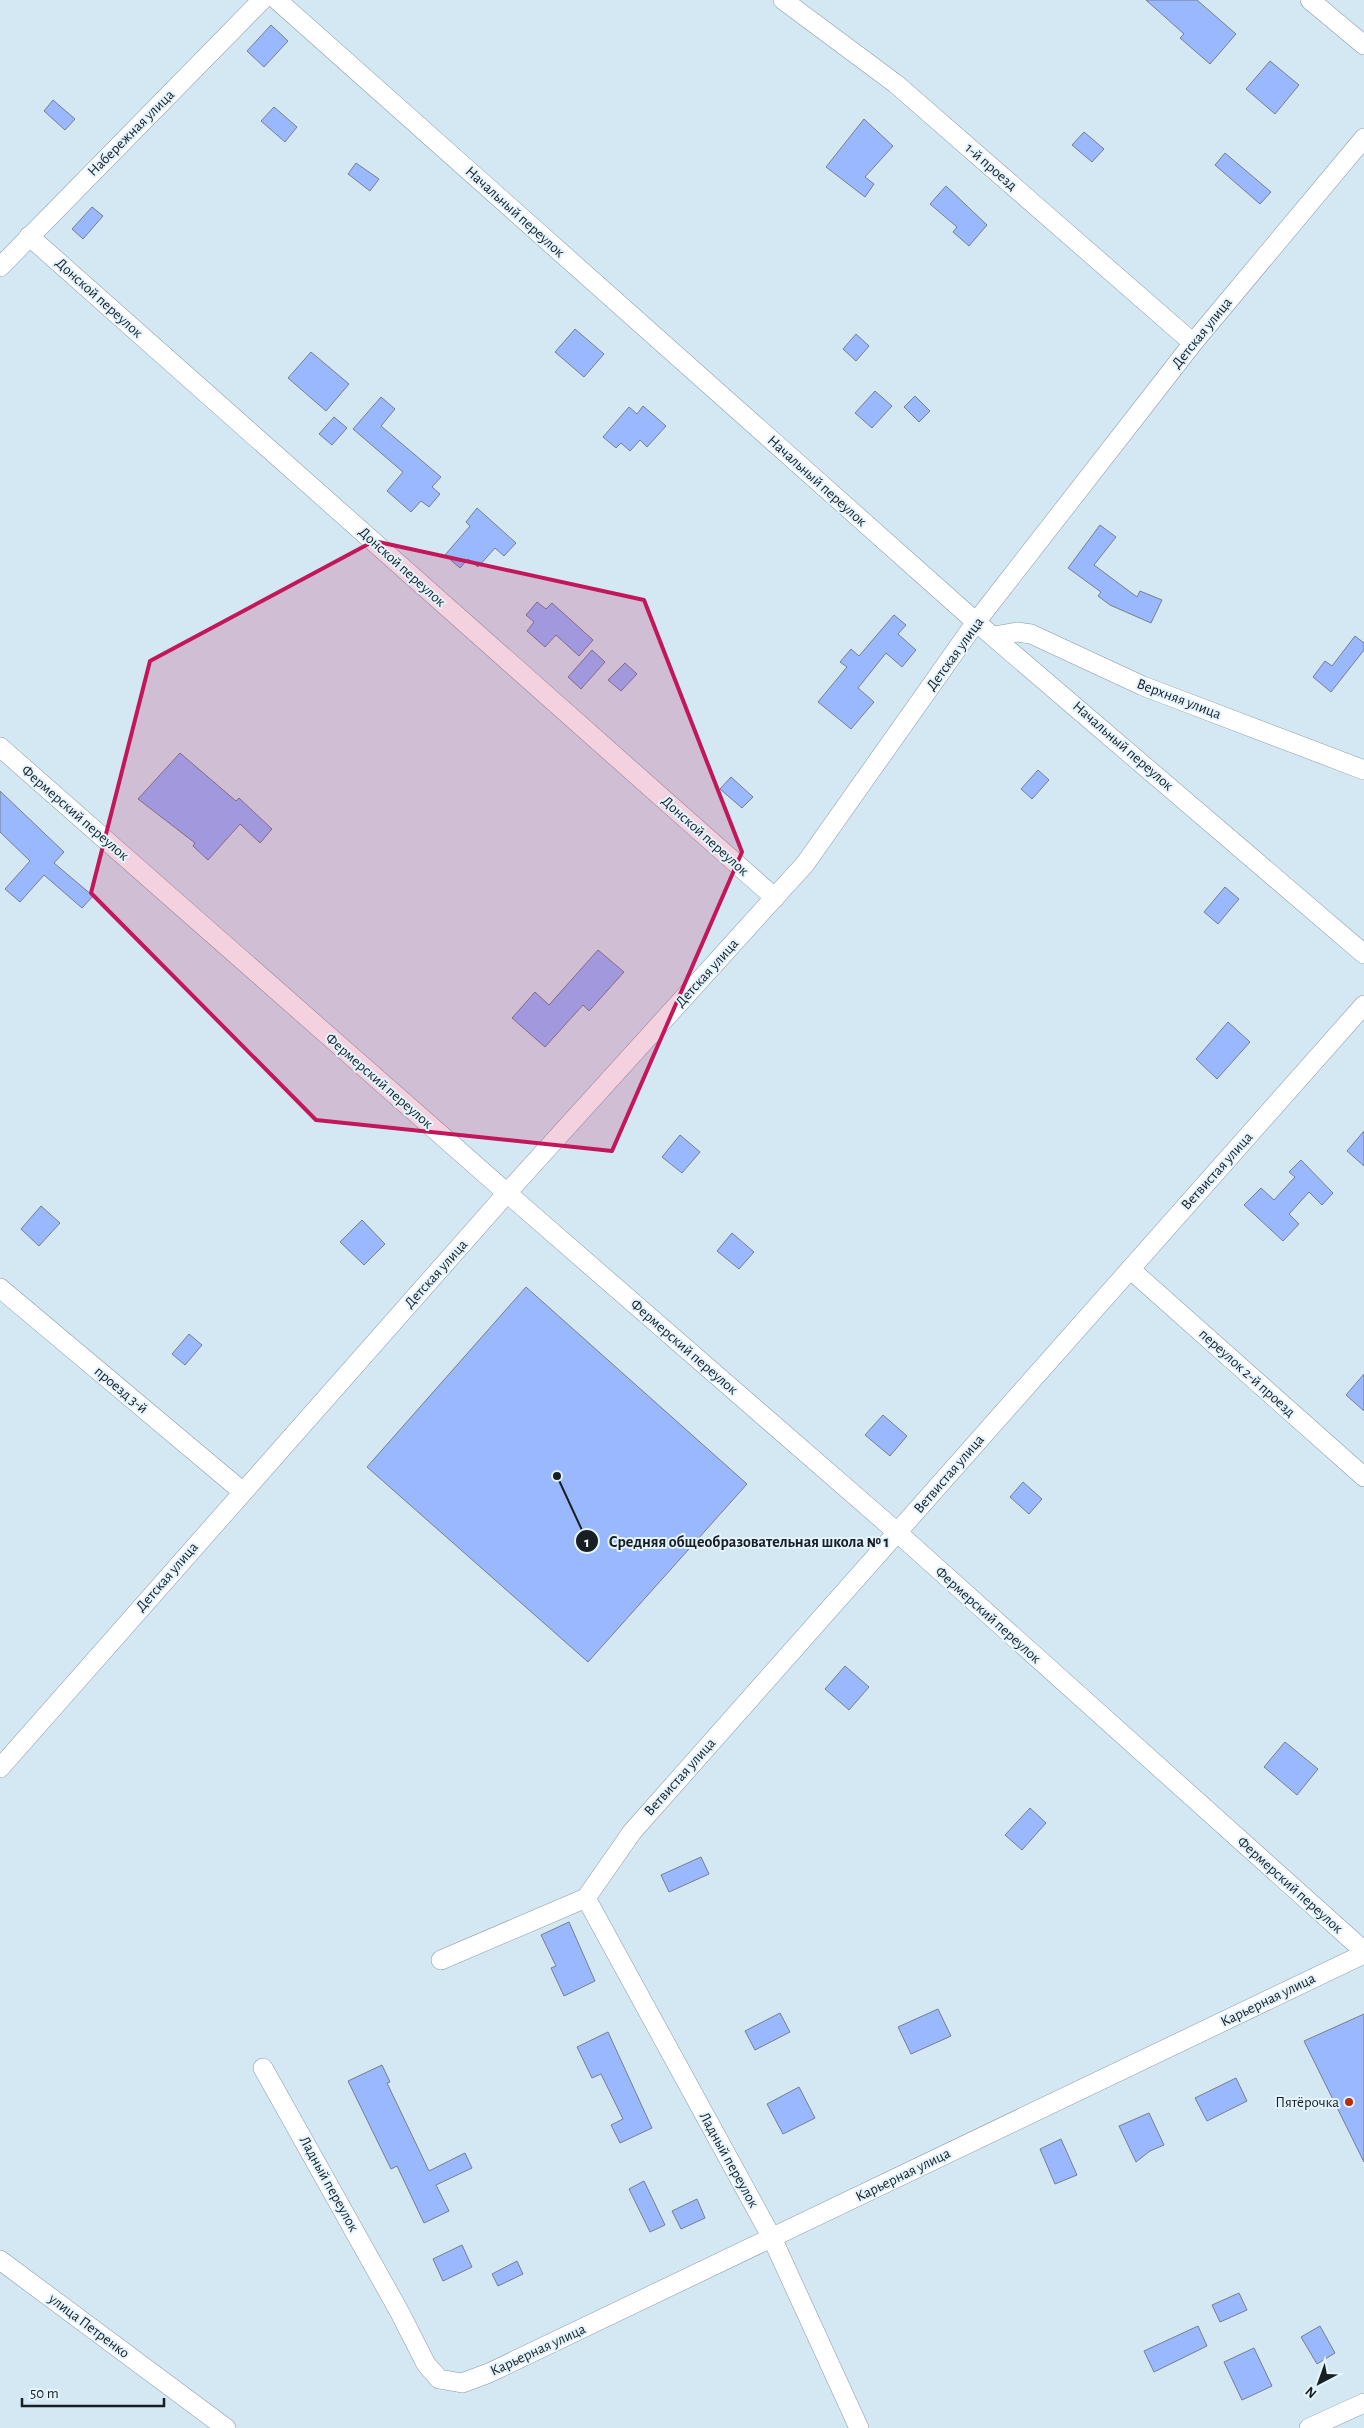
<svg xmlns="http://www.w3.org/2000/svg" width="1364" height="2428" font-family="'Alegreya Sans',sans-serif">
	<style>
		.building { fill: #9ab8fe; stroke: #767e8e }
		.lines { fill: none; stroke-linecap: round; stroke-linejoin: round }
		.street-casing { stroke: #879aa5; stroke-width: 20 }
		.street { stroke: #fff; stroke-width: 19 }
		.marked { fill: #c2185b; fill-opacity: 0.2; stroke: #c2185b; stroke-width: 4; stroke-linejoin: round }
		.poi-dot { fill: #b82d07; stroke: #e4f4fe; stroke-width: 2 }
		.labels { text-anchor: middle; dominant-baseline: central; stroke-width: 4; stroke-linejoin: round; paint-order: stroke }
		.street-label { font-size: 15px; fill: #181f23; stroke: #e4f4fe }
		.poi-label { font-size: 15px; fill: #181f23; stroke: #e4f4fe; text-anchor: end }
		.leader { fill: none; stroke: #181f23; stroke-width: 2 }
		.callout-dot { fill: #181f23; stroke: #e4f4fe; stroke-width: 2 }
		.mark-label { font-size: 15px; text-anchor: middle; font-weight: bold; fill: #fff }
		.callout-label { font-size: 16px; text-anchor: middle; font-weight: bold; fill: #181f23; stroke: #e4f4fe; stroke-width: 4; stroke-linejoin: round; paint-order: stroke }
	</style>
	<rect width="100%" height="100%" fill="#d4e8f4"/>
	<!-- building -->
	<path class="building" d="M1146,0H1197L1236,34L1210,64L1180,38L1184,34Z
		M271,25L288,41L264,67L247,51Z
		M1270,61L1299,85L1275,114L1246,89Z
		M53,100L75,119L65,130L44,111Z
		M274,107L297,127L285,142L261,121Z
		M864,119L893,146L865,177L874,184L865,197L826,167Z
		M1084,132L1104,149L1092,162L1072,145Z
		M1225,153L1271,192L1260,204L1215,165Z
		M356,163L379,179L370,191L348,174Z
		M946,186L987,225L969,246L953,232L957,227L930,204Z
		M92,207L103,216L83,239L72,229Z
		M575,329L604,354L584,377L555,352Z
		M856,334L869,346L856,361L843,349Z
		M311,352L349,384L326,411L288,378Z
		M875,391L892,406L872,428L855,413Z
		M915,396L930,411L919,422L904,407Z
		M381,397L395,409L381,426L441,477L432,487L440,494L429,507L421,501L411,512L387,491L403,472L353,429Z
		M643,406L666,426L647,447L640,440L630,451L621,443L616,448L603,437L629,407L637,414Z
		M334,417L347,428L332,445L319,434Z
		M477,508L516,543L504,556L495,548L478,567L468,559L460,568L445,555L470,526L466,522Z
		M1100,525L1116,537L1094,565L1137,597L1140,591L1162,600L1151,623L1110,605L1098,596L1101,592L1068,568Z
		M537,602L546,609L552,603L593,640L579,656L556,635L545,647L527,631L534,622L526,615Z
		M894,615L906,625L898,634L916,650L902,667L886,653L858,688L874,702L851,729L818,702L847,667L840,662L851,649L859,656Z
		M1355,636L1364,643V650L1331,692L1313,677L1325,661L1332,666Z
		M592,650L605,662L581,689L568,677Z
		M625,663L637,674L621,691L608,680Z
		M180,753L236,801L239,798L272,829L260,843L240,824L208,860L193,846L195,843L138,799Z
		M1038,770L1049,780L1032,799L1021,789Z
		M731,777L753,797L742,808L720,789Z
		M0,791L64,852L54,863L93,896L82,908L44,875L20,902L5,889L30,861L0,832Z
		M1225,887L1239,899L1218,924L1204,912Z
		M598,950L624,972L589,1011L583,1005L545,1047L512,1018L535,992L549,1005Z
		M1228,1022L1250,1042L1217,1079L1196,1059Z
		M1364,1131V1166L1347,1151Z
		M680,1135L700,1152L682,1173L662,1157Z
		M1301,1160L1333,1193L1322,1205L1309,1192L1289,1214L1299,1224L1283,1241L1244,1205L1261,1188L1274,1200L1295,1177L1289,1172Z
		M41,1206L60,1223L39,1246L21,1229Z
		M362,1220L385,1244L364,1265L340,1242Z
		M732,1233L754,1252L739,1269L717,1251Z
		M526,1287L747,1484L588,1662L367,1467Z
		M189,1334L202,1345L185,1365L172,1354Z
		M1364,1374V1411L1346,1395Z
		M883,1415L907,1436L890,1456L865,1435Z
		M1023,1482L1042,1499L1029,1514L1010,1497Z
		M845,1666L869,1687L849,1710L825,1689Z
		M1285,1742L1318,1769L1297,1795L1264,1767Z
		M1030,1808L1046,1823L1022,1850L1005,1835Z
		M701,1857L709,1874L669,1892L661,1875Z
		M569,1922L595,1981L564,1996L551,1968L556,1966L541,1935Z
		M938,2009L951,2036L911,2054L898,2027Z
		M780,2013L790,2032L755,2050L745,2031Z
		M1364,2014V2162L1304,2041Z
		M608,2032L652,2128L620,2143L611,2125L623,2119L601,2074L592,2078L577,2047Z
		M382,2065L390,2082L387,2083L429,2171L465,2153L472,2168L436,2185L449,2211L424,2223L397,2166L391,2169L348,2081Z
		M1236,2078L1247,2101L1207,2121L1195,2098Z
		M799,2087L815,2118L783,2134L767,2104Z
		M1149,2113L1164,2145L1150,2151L1136,2162L1119,2126Z
		M1061,2139L1077,2175L1055,2184L1040,2149Z
		M644,2181L665,2225L650,2232L629,2189Z
		M697,2199L705,2218L681,2229L672,2211Z
		M462,2245L472,2267L443,2281L433,2259Z
		M517,2261L523,2274L498,2286L492,2274Z
		M1239,2293L1247,2310L1220,2322L1212,2305Z
		M1198,2326L1207,2346L1154,2372L1144,2351Z
		M1320,2326L1335,2353L1317,2364L1301,2337Z
		M1254,2348L1272,2386L1242,2400L1224,2362Z"/>
	<g class="lines">
		<defs>
			<path id="street" d="M277,0L976,622L1364,954
				M783,0L896,84L1193,343
				M1310,0L1364,45
				M29,236L775,898
				M0,267L262,0
				M994,636L1017,632L1031,634L1143,686L1364,770
				M0,747L507,1193L898,1533L1364,1951
				M1130,1269L1364,1477
				M0,1288L243,1492
				M0,1768L507,1193L805,864L976,622L1193,343L1364,138
				M586,1898L772,2238L859,2428
				M441,1960L586,1898L632,1832L1364,1005
				M263,2068L399,2311L426,2364L439,2379L462,2383L489,2373L1364,1954
				M0,2260L226,2428
				M1309,2428L1364,2403"/>
		</defs>
		<!-- street casing -->
		<use href="#street" class="street-casing"/>
		<!-- street -->
		<use href="#street" class="street"/>
	</g>
	<!-- marked area -->
	<path class="marked" d="M374,541L644,600L742,852L612,1151L316,1120L91,893L150,661Z"/>
	<!-- markers -->
	<circle class="poi-dot" cx="1349" cy="2102" r="5"/>
	<g class="labels">
		<!-- street labels -->
		<g class="street-label">
			<text transform="translate(131 133) rotate(-45)">Набережная улица</text>
			<text transform="translate(991 167) rotate(41)">1-й проезд</text>
			<text transform="translate(515 212) rotate(42)">Начальный переулок</text>
			<text transform="translate(99 298) rotate(42)">Донской переулок</text>
			<text transform="translate(1202 333) rotate(-51)">Детская улица</text>
			<text transform="translate(817 481) rotate(42)">Начальный переулок</text>
			<text transform="translate(402 567) rotate(42)">Донской переулок</text>
			<text transform="translate(955 654) rotate(-54)">Детская улица</text>
			<text transform="translate(1179 699) rotate(21)">Верхняя улица</text>
			<text transform="translate(1123 746) rotate(41)">Начальный переулок</text>
			<text transform="translate(75 813) rotate(41)">Фермерский переулок</text>
			<text transform="translate(705 836) rotate(42)">Донской переулок</text>
			<text transform="translate(707 973) rotate(-48)">Детская улица</text>
			<text transform="translate(379 1081) rotate(41)">Фермерский переулок</text>
			<text transform="translate(1217 1171) rotate(-48)">Ветвистая улица</text>
			<text transform="translate(436 1274) rotate(-48)">Детская улица</text>
			<text transform="translate(684 1347) rotate(41)">Фермерский переулок</text>
			<text transform="translate(1247 1373) rotate(42)">переулок 2-й проезд</text>
			<text transform="translate(121 1390) rotate(40)">проезд 3-й</text>
			<text transform="translate(949 1474) rotate(-49)">Ветвистая улица</text>
			<text transform="translate(167 1577) rotate(-49)">Детская улица</text>
			<text transform="translate(988 1615) rotate(42)">Фермерский переулок</text>
			<text transform="translate(680 1777) rotate(-48)">Ветвистая улица</text>
			<text transform="translate(1290 1885) rotate(42)">Фермерский переулок</text>
			<text transform="translate(1268 2000) rotate(-26)">Карьерная улица</text>
			<text transform="translate(729 2160) rotate(61)">Ладный переулок</text>
			<text transform="translate(903 2175) rotate(-26)">Карьерная улица</text>
			<text transform="translate(329 2184) rotate(61)">Ладный переулок</text>
			<text transform="translate(89 2326) rotate(37)">улица Петренко</text>
			<text transform="translate(538 2350) rotate(-25)">Карьерная улица</text>
		</g>
		<!-- poi labels -->
		<g class="poi-label">
			<text x="1339" y="2102">Пятёрочка</text>
		</g>
	</g>
	<!-- callouts -->
	<path class="leader" d="M557 1476L587 1541"/>
	<g class="callout-dot">
		<circle cx="557" cy="1476" r="5"/>
		<circle cx="587" cy="1541" r="12"/>
	</g>
	<g class="mark-label">
		<text x="587" y="1547">1</text>
	</g>
	<g class="callout-label">
		<text x="749" y="1547">Средняя общеобразовательная школа № 1</text>
	</g>
	<!-- north arrow -->
	<g transform="translate(1319 2383) rotate(221)" stroke="#e4f4fe" stroke-width="4" paint-order="stroke">
	<path d="M0-4L9 19L0 12L-9 19Z" fill="#181f23"/>
	<text y="-8" font-size="14" font-weight="bold" text-anchor="middle" fill="#181f23">N</text>
	</g>
	<!-- scale -->
	<path d="M22 2398v8h142v-8" fill="none" stroke="#181f23" stroke-width="2.5"/>
	<text x="30" y="2398" font-size="15" fill="#181f23" stroke="#e4f4fe" stroke-width="4" paint-order="stroke">50 m</text>
</svg>
